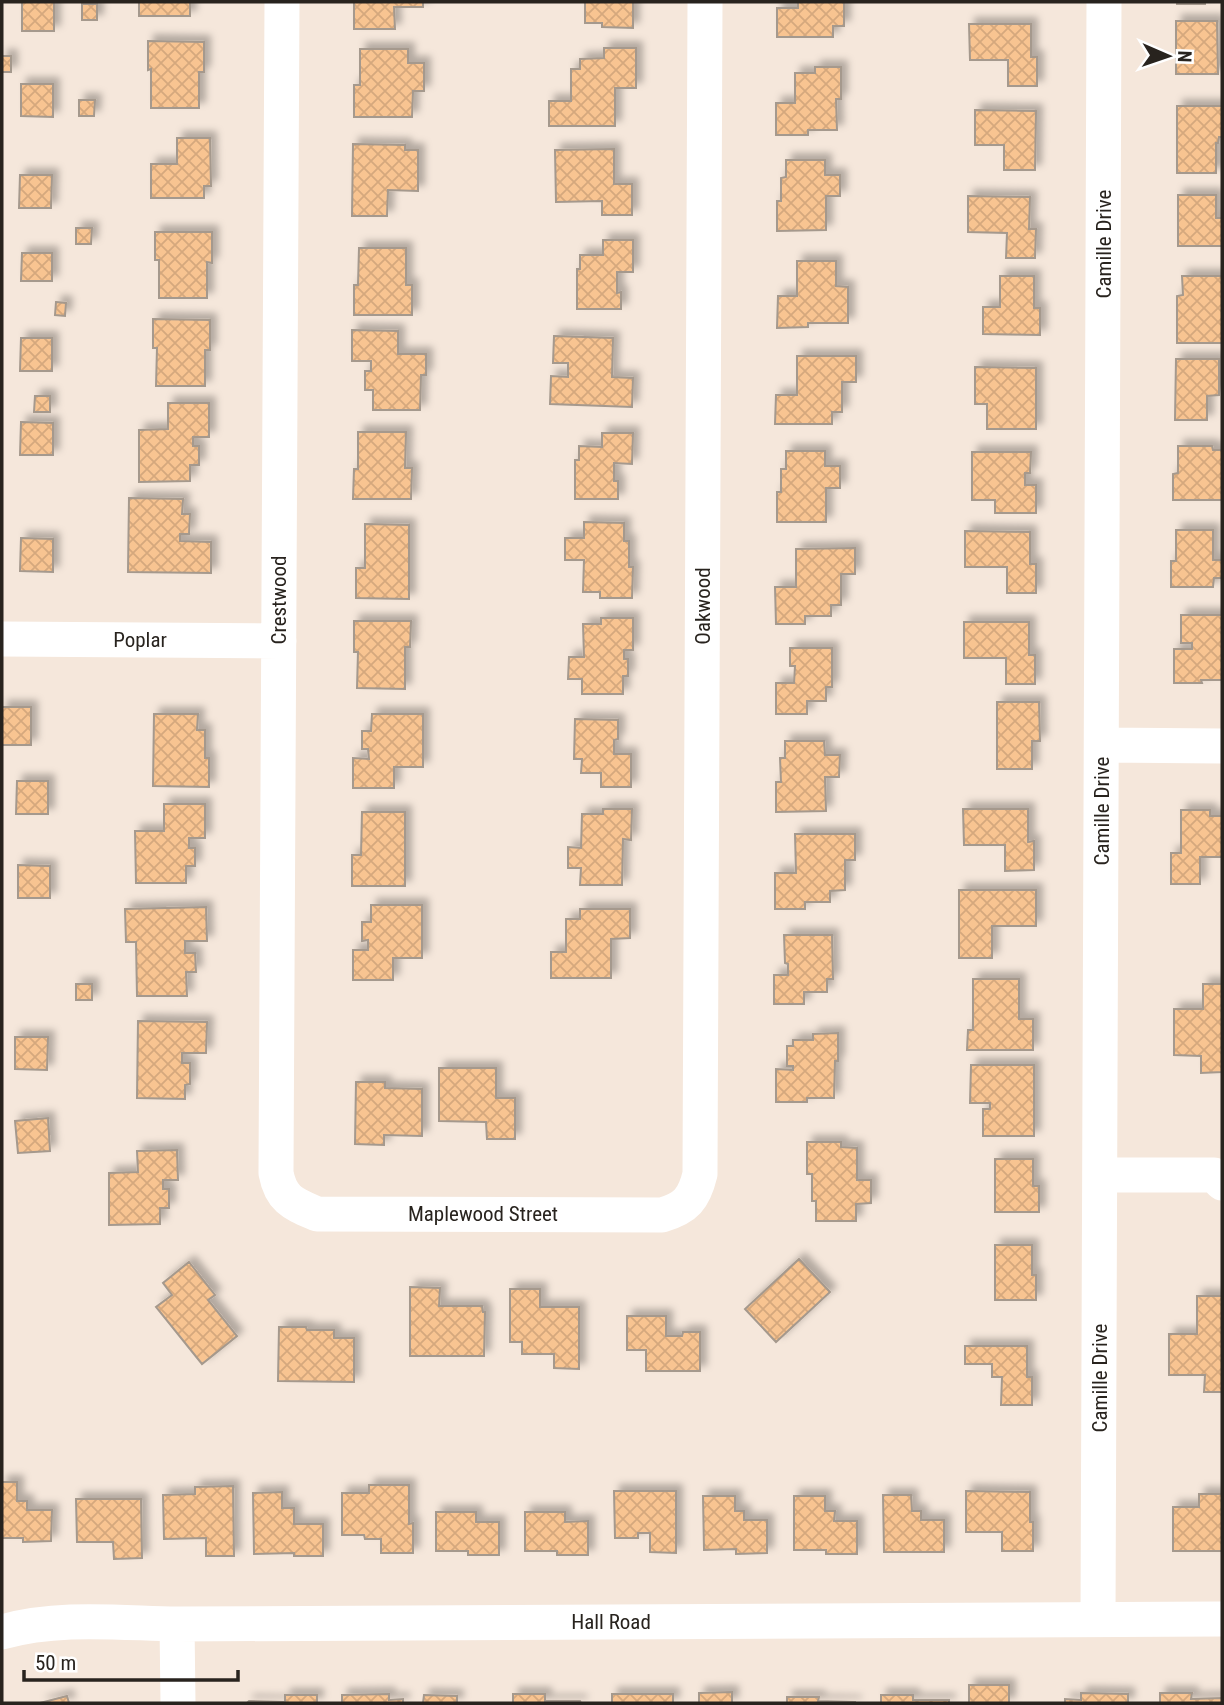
<svg xmlns="http://www.w3.org/2000/svg" width="1224" height="1705" font-family="'Roboto Condensed',sans-serif">
	<style>
		.building { fill: url(#building-cross-hatch); stroke: #a5998d; stroke-width: 2; filter: url(#shadow) }
		.lines { fill: none; stroke-linecap: round; stroke-linejoin: round }
		.street { stroke: #fff; stroke-width: 35 }
		.labels { text-anchor: middle; dominant-baseline: central; stroke-width: 5; stroke-linejoin: round; paint-order: stroke }
		.street-label { font-size: 21px; fill: #28231e; stroke: #fff }
	</style>
	<defs>
		<pattern id="building-cross-hatch" width="8" height="8" patternUnits="userSpaceOnUse" patternTransform="scale(1.75)"><rect width="8" height="8" fill="#f8c491"/><path d="M0 0l8 8M0 8l8-8" fill="none" stroke="#d5a87d"/></pattern>
		<filter id="shadow"><feDropShadow dx="6" dy="-6" stdDeviation="3.5" flood-color="#0004"/></filter>
	</defs>
	<rect width="100%" height="100%" fill="#f5e7db"/>
	<!-- building -->
	<path class="building" d="M22,2H54V31H22Z
		M139,2H190V16H139Z
		M354,2H423V7H394L395,29H354Z
		M585,2H633V28L602,27V23H585Z
		M798,2H844V26H833V37H777V8H798Z
		M1177,2H1205V4H1177Z
		M82,4H97V20H82Z
		M1176,21H1217L1218,74H1176Z
		M969,24H1031V57H1037V86H1008V60H970Z
		M148,41L204,42V72H199V108H151V69L148,70Z
		M604,48H636V88H615V126H549V101H571V69H580V59L604,58Z
		M360,49H408V63H424V91H413L412,117H354V85H360Z
		M2,56H11V72H2Z
		M815,67H841V99H836L837,130H808V135H776V103H795V73H815Z
		M21,84H53V117L21,116Z
		M79,100H95L94,116H79Z
		M1177,106H1222V137H1219L1218,143H1216V173H1177Z
		M975,110L1036,111L1035,170H1004V145H975Z
		M177,138H210L211,186H204V198H151V164H177Z
		M353,144L405,145V150H418V191L388,190L387,216H352Z
		M614,149V184H632V215H602V201L556,202L555,150Z
		M786,160H825V175H840V196H826V230L777,231V201H781V178L786,177Z
		M20,175H52L51,208H19Z
		M1178,195H1216V218H1222V246H1178Z
		M968,196L1030,197L1029,229H1036L1035,258H1006L1007,233L968,232Z
		M76,228H92L91,244H76Z
		M155,232H212V263L207,262V298H159V260H155Z
		M603,240H633V272H617V293L621,292V309H577V269H580V255H603Z
		M359,248H406V285H412V315H354V285H358Z
		M22,253H52V281H21Z
		M797,261H836V286L848,287V323H808V327L777,328L778,296H797Z
		M1000,276H1034V308H1040V335L983,334V307H1000Z
		M1182,276H1222V343H1177V296L1183,295Z
		M56,302L66,303L65,316L55,315Z
		M153,319L210,320V350H205V386H156L157,348H153Z
		M352,330L398,331V354H426V375H421L420,410H373V390H365V371H371V361H352Z
		M554,336L613,338L612,377L633,378L632,407L550,404L551,376L568,377V363H553Z
		M21,338H52V371H20Z
		M797,356H856V382H842V412H832V424H775L776,395H797Z
		M1176,359H1219V395L1207,396V420H1175Z
		M975,367L1036,368V429H987V404H975Z
		M35,396H50V412H34Z
		M168,403H209V437H193V446H199V465H190V481L139,482V430L168,429Z
		M21,422L53,423V455H20Z
		M358,432H406L405,468H412L411,499H353L354,469H358Z
		M602,433H633L632,464L614,463V481H618V499H575V460H579V446L602,447Z
		M1178,446H1212L1213,450H1222V500H1173V474L1178,473Z
		M786,451H825V466H840V488H826V522H777V492H781V469H786Z
		M972,452H1031L1030,473H1025V485H1036V513H995V500H972Z
		M129,498L183,499L182,514H190L189,534H180V541L211,542V573L128,572Z
		M584,522L624,523V541H629V567H633L632,598H600V592H583L584,560H565V538H584Z
		M365,524L409,525V599L356,598V568H365Z
		M1176,530H1213V560H1222V578H1214L1213,587H1171V561H1176Z
		M965,531L1030,532V564H1036V593H1007V567H965Z
		M21,538L53,539V572L20,571Z
		M855,548V574H841V605H831V616H805V624H776L775,587H796V549Z
		M1181,615H1222V680H1201L1202,683H1174V649H1192V643H1181Z
		M601,618H633V650H624V659H628V676H623V694H582V679H568L569,657H584L583,624H601Z
		M354,621H411L410,647H405V689L357,688L358,652H354Z
		M964,622H1029V655H1035V684H1006V658H964Z
		M790,648H832V687H826V701H807V714H776V683H794L795,666H790Z
		M997,702H1039L1040,741H1032V769H997Z
		M2,707H31V745H2Z
		M154,714H198L197,730H205V758H209V787L153,786Z
		M372,714H423V767H394V788H353V758L369,759L368,749H362V731H371Z
		M575,719L618,720V739L614,740V754H631V787H601V773H581L582,759H574Z
		M785,741H824L825,755H840L839,777H825L826,811L776,812V782H781L780,758H785Z
		M17,781H48V814H16Z
		M164,804H205V838H189V848H195V866H186V883H136L135,831H164Z
		M603,809H632L631,840L623,839L622,885H580L581,868H568V847L581,848L582,814H603Z
		M963,809H1028V842L1034,841V870L1005,871V845H964Z
		M1181,810H1210V816H1222V857H1200V884H1171V853H1181Z
		M362,812H405V886H352V855H361Z
		M795,834H855V860H845V890L830,891V902H805V909H775V873H796Z
		M18,865L50,866V898H18Z
		M959,890H1036V926H992V958H959Z
		M371,905H422V958H393V980H353V950H368V940L362,941V922H371Z
		M206,907L207,941H185V953H195L196,972H186L187,996H137L136,942H126L125,909Z
		M580,909H630V938L611,939V978H551V952H566V919H580Z
		M784,935H832L833,979H827V992H804V1004H774V975H788V964L785,963Z
		M973,979H1019V1019H1033V1050H967L968,1030H973Z
		M76,984H92V1000H76Z
		M1203,984H1222V1072L1201,1073V1056L1174,1055V1009H1203Z
		M138,1021L207,1022L206,1053H182V1063H190V1084L185,1085V1099L137,1098Z
		M838,1033V1061H835L834,1098H807V1102H776V1069L793,1070V1066H787V1046H793V1040H813V1034Z
		M15,1037H48L47,1070L15,1069Z
		M971,1065H1034V1136H983V1109H990V1103H970Z
		M439,1068H496V1098H515V1139H487L486,1122L439,1121Z
		M356,1082H385V1088L422,1089V1136L384,1135V1145L355,1144Z
		M48,1118L50,1151L18,1153L15,1121Z
		M807,1142H841V1147L857,1148V1180H871V1203L856,1204V1221H816V1201H812V1174H807Z
		M177,1150L178,1180H163V1189H169V1208H160V1224L109,1225V1173L138,1172L137,1151Z
		M995,1159H1033V1186H1039V1212H995Z
		M995,1245H1032V1275H1036V1300H995Z
		M799,1259L830,1292L776,1342L745,1309Z
		M189,1262L215,1295L208,1300L237,1336L202,1364L156,1307L172,1295L163,1283Z
		M410,1287L440,1288L439,1306H482L483,1312H485L484,1356H410Z
		M510,1289H540V1307H579V1369L554,1368V1354H522V1342H510Z
		M1197,1296H1222V1392H1204L1205,1375H1169V1334H1197Z
		M627,1316H666V1336H682L683,1332H700V1371H646V1350H627Z
		M279,1327H306L307,1330H334V1338H354V1382L278,1381Z
		M965,1346H1027V1377H1032V1405H1001L1002,1377H992V1364H965Z
		M2,1482H17V1501H27V1510H52L51,1541L23,1542V1538H2Z
		M369,1485H409V1524L413,1523V1553H381V1539H365L364,1535H342V1493H369Z
		M233,1486L234,1556H206V1538L164,1539L163,1495L195,1494V1487Z
		M614,1491H676V1553L650,1552V1533H638V1538H615Z
		M966,1491L1030,1492V1522H1033V1551H1002V1532H966Z
		M282,1492V1508H294V1524H323V1556H294V1553L254,1554L253,1493Z
		M1199,1494H1222V1551H1173V1507H1199Z
		M883,1495H911L912,1511H921V1520H944V1552H884Z
		M703,1496H735V1511H744V1520H767V1553L736,1554V1549L704,1550Z
		M794,1496H825V1511H835L834,1521H857V1554H826V1550H794Z
		M76,1499H141L142,1558L114,1559L113,1542H77Z
		M436,1512H476V1522H499V1555H468V1551H436Z
		M525,1512H565V1522L588,1521V1555H557V1551H525Z
		M969,1685H1009V1703H969Z
		M732,1692V1703H699V1693Z
		M1081,1693L1128,1694V1703H1065V1699L1081,1700Z
		M1160,1693H1192L1191,1699L1222,1698V1703H1160Z
		M389,1694V1700L403,1699V1703H342V1695Z
		M513,1694H545V1701H580L581,1703H513Z
		M612,1694H673V1703H612Z
		M285,1695H317V1703H247L249,1701L285,1702Z
		M424,1695L457,1696V1703H423Z
		M881,1695H913V1700H949V1703H881Z
		M67,1696L69,1703H40Z
		M787,1697H819L818,1701L855,1702V1703H787Z"/>
	<g class="lines">
		<!-- street -->
		<path class="street" d="M282,2L276,1173C281,1200 294,1204 317,1214L662,1215C686,1208 694,1199 700,1174L705,2
			M2,639L279,641
			M1102,745L1222,746
			M1101,1175H1214L1222,1183
			M1098,1619L1104,2
			M177,1624L178,1703
			M2,1632C58,1616 119,1623 177,1624L1222,1619"/>
	</g>
	<g class="labels">
		<!-- street labels -->
		<g class="street-label">
			<text transform="translate(1104 244) rotate(-90)">Camille Drive</text>
			<text transform="translate(279 600) rotate(-90)">Crestwood</text>
			<text transform="translate(703 606) rotate(-90)">Oakwood</text>
			<text x="140" y="640">Poplar</text>
			<text transform="translate(1102 811) rotate(-90)">Camille Drive</text>
			<text x="483" y="1214">Maplewood Street</text>
			<text transform="translate(1100 1378) rotate(-90)">Camille Drive</text>
			<text x="611" y="1622">Hall Road</text>
		</g>
	</g>
	<!-- border -->
	<rect width="1224" height="1705" fill="none" stroke="#28231e" stroke-width="7"/>
	<!-- north arrow -->
	<g transform="translate(1168 56) rotate(92)" stroke="#ffffff" stroke-width="5" paint-order="stroke">
	<path d="M0-5L12 26L0 18L-12 26Z" fill="#28231e"/>
	<text y="-10" font-size="19" font-weight="bold" text-anchor="middle" fill="#28231e">N</text>
	</g>
	<!-- scale -->
	<path d="M24 1670v10h214v-10" fill="none" stroke="#28231e" stroke-width="3.5"/>
	<text x="35" y="1670" font-size="21" fill="#28231e" stroke="#ffffff" stroke-width="5" paint-order="stroke">50 m</text>
</svg>
